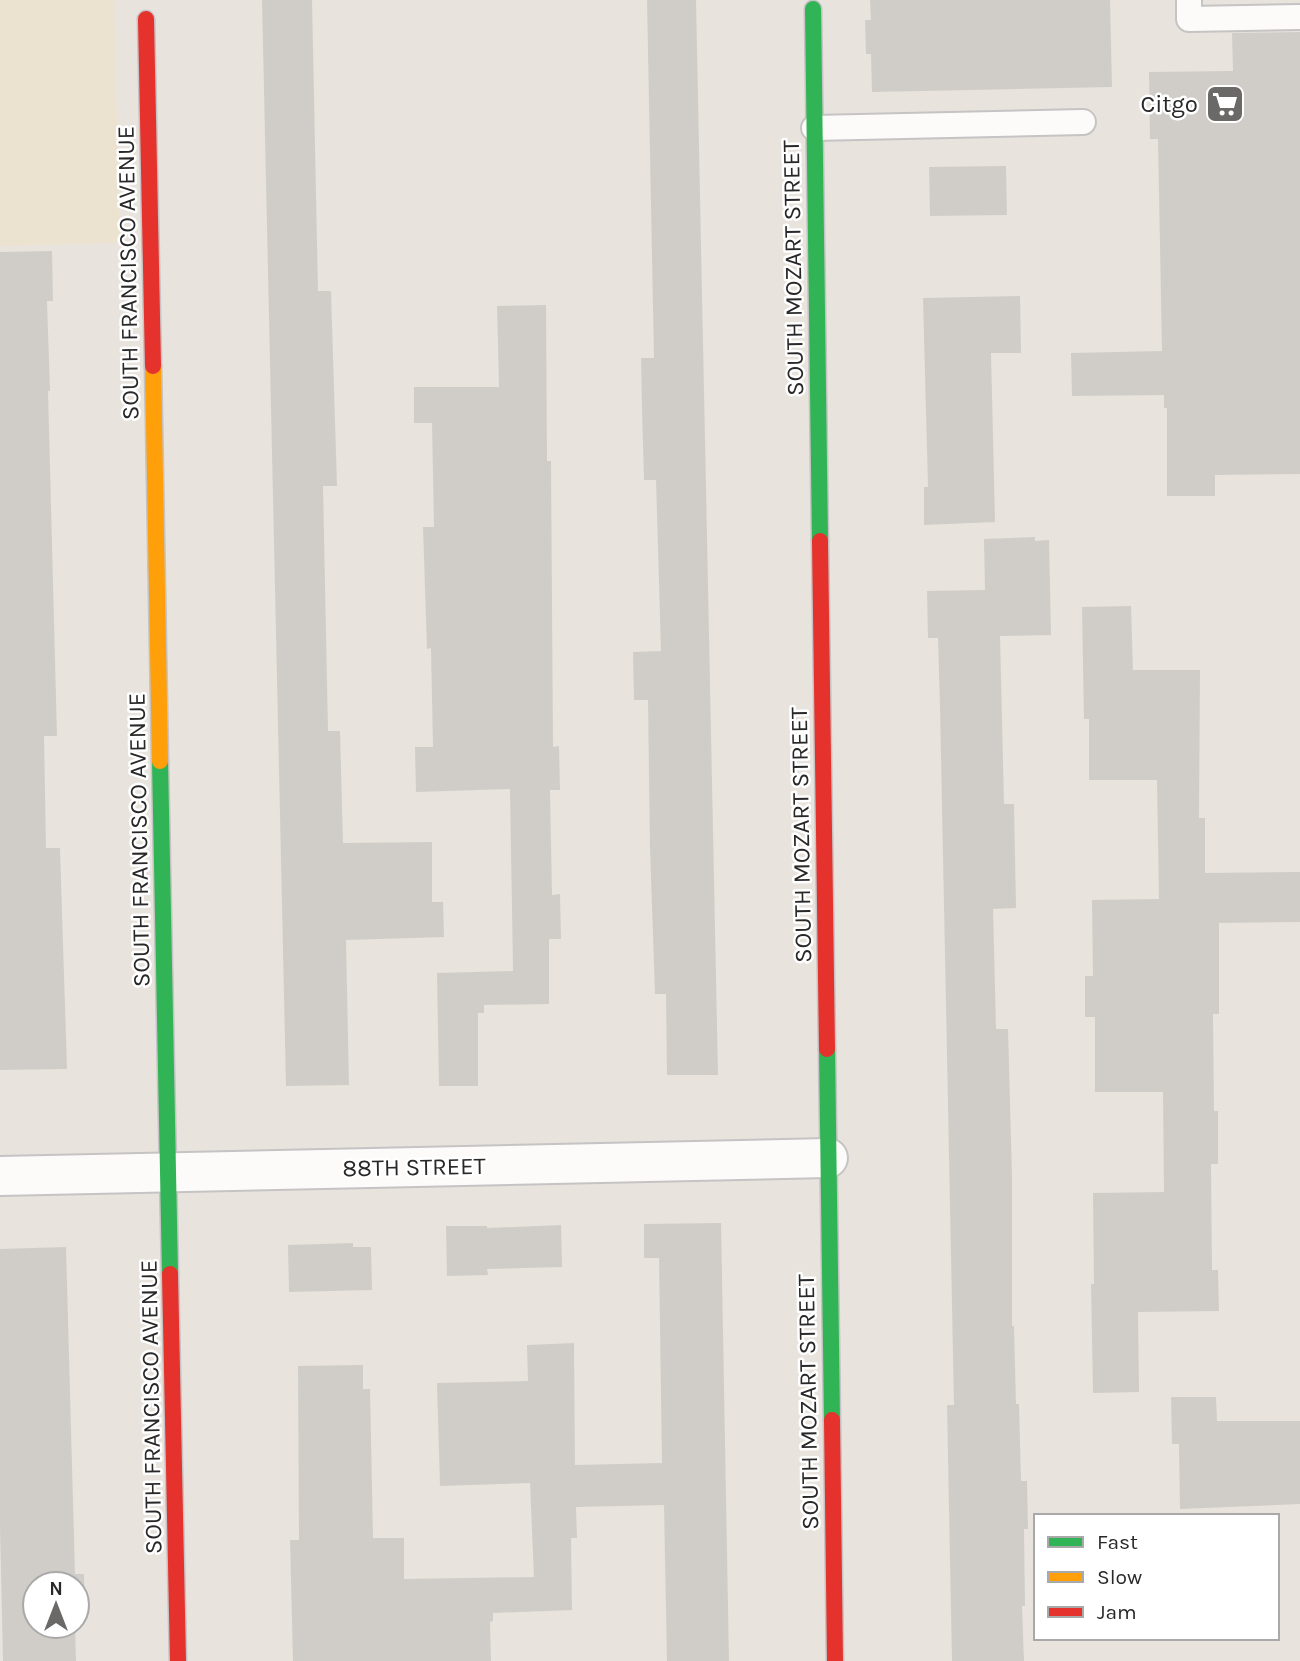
<svg xmlns="http://www.w3.org/2000/svg" width="1300" height="1661" font-family="Karla,sans-serif">
	<style>
		.education { fill: #ece2d0 }
		.building { fill: #d0cdc8 }
		.lines { fill: none; stroke-linecap: round; stroke-linejoin: round }
		.lane-casing { stroke: #c5c3c3; stroke-width: 28 }
		.street-casing { stroke: #c5c3c3; stroke-width: 42 }
		.fast-casing { stroke: #c5c3c3; stroke-width: 19 }
		.slow-casing { stroke: #c5c3c3; stroke-width: 19 }
		.jam-casing { stroke: #c5c3c3; stroke-width: 19 }
		.lane { stroke: #fcfbfa; stroke-width: 24 }
		.street { stroke: #fcfbfa; stroke-width: 38 }
		.fast { stroke: #30b455; stroke-width: 16 }
		.slow { stroke: #ff9f0a; stroke-width: 16 }
		.jam { stroke: #e5322d; stroke-width: 16 }
		.labels { text-anchor: middle; dominant-baseline: central; stroke-width: 5; stroke-linejoin: round; paint-order: stroke }
		.poi-label { font-size: 24px; fill: #282828; stroke: #fff; text-anchor: end }
		.street-label { font-size: 24px; fill: #282828; stroke: #fff }
	</style>
	<rect width="100%" height="100%" fill="#e8e3dc"/>
	<!-- education -->
	<path class="education" d="M0,0H114L120,243L0,246Z"/>
	<!-- building -->
	<path class="building" d="M262,0H312L318,291H331L337,486H323L328,731H340L343,843L432,842V902H443L444,937L346,940L349,1085L286,1086Z
		M647,0H696L718,1075H667L666,994H655L650,847L648,700H634L633,652L661,651L656,480H644L642,408L641,358H654Z
		M870,0H1110L1112,87L872,92L871,54H866L865,20H871Z
		M1300,32V474L1215,475V496H1167V408H1164V395L1072,396L1071,353L1162,351L1158,139H1150L1149,72L1233,71L1232,33Z
		M1006,166L1007,215L930,216L929,167Z
		M52,251L53,301H47L50,391H48L57,736H44L46,848H60L67,1069L0,1070V252Z
		M1020,296L1021,353H991L995,522L924,525V487H928L923,298Z
		M546,305L547,461H551L553,747L559,746L560,790H550L552,895L560,894L561,939H549V1004L484,1005V1013H478V1086H439L437,973L513,971L510,789L416,792L415,747H433L431,648L427,649L423,527H434L432,423H414V387H499L497,306Z
		M1035,537V541L1049,540L1051,635L1000,636L1004,804H1014L1016,908L993,909L996,1029H1008L1012,1177V1326H1014L1016,1404H1019L1021,1481H1027L1028,1529H1024L1025,1606H1022L1024,1661H952L947,1405H954L940,706L938,638H928L927,591L985,590L984,539Z
		M1131,606L1133,670H1200L1199,818H1205V873L1300,872V922L1219,923V1014H1213L1214,1111H1218V1164H1211L1212,1270H1218L1219,1311L1138,1312L1139,1392L1093,1393L1091,1284H1094L1093,1193L1164,1192L1163,1092H1095V1017H1085V976H1093L1092,900L1159,899L1157,780H1089V719H1084L1082,607Z
		M721,1223L729,1661H667L664,1505L576,1507L577,1538H571L572,1610L493,1613V1621L490,1622L491,1661H293L290,1540H299L298,1366L363,1365V1389H370L373,1538H404V1579L534,1577L530,1483L440,1486L437,1383L528,1381L527,1345L574,1343L575,1465L662,1463L659,1258H644V1224Z
		M561,1225L562,1267L487,1269L488,1275L447,1276L446,1226H487V1228Z
		M353,1243V1247H371L372,1290L289,1292L288,1245Z
		M66,1247L75,1574H84L85,1622H77V1584H35V1626H75L76,1661H3L0,1527V1249Z
		M1171,1397H1216L1217,1421H1300V1504L1180,1509L1179,1444H1172Z"/>
	<g class="lines">
		<defs>
			<path id="lane" d="M1189,0V19L1300,17
				M814,128L1083,122"/>
			<path id="street" d="M0,1176L828,1158"/>
			<path id="fast" d="M813,9L820,541
				M160,761L170,1274
				M827,1049L832,1420"/>
			<path id="slow" d="M153,366L160,761"/>
			<path id="jam" d="M146,19L153,366
				M820,541L827,1049
				M170,1274L178,1661
				M832,1420L835,1661"/>
		</defs>
		<!-- lane casing -->
		<use href="#lane" class="lane-casing"/>
		<!-- street casing -->
		<use href="#street" class="street-casing"/>
		<!-- fast casing -->
		<use href="#fast" class="fast-casing"/>
		<!-- slow casing -->
		<use href="#slow" class="slow-casing"/>
		<!-- jam casing -->
		<use href="#jam" class="jam-casing"/>
		<!-- lane -->
		<use href="#lane" class="lane"/>
		<!-- street -->
		<use href="#street" class="street"/>
		<!-- fast -->
		<use href="#fast" class="fast"/>
		<!-- slow -->
		<use href="#slow" class="slow"/>
		<!-- jam -->
		<use href="#jam" class="jam"/>
	</g>
	<!-- icons -->
	<defs>
		<symbol id="supermarket-square" viewBox="-11 -11 22 22"><rect x="-9" y="-9" width="18" height="18" rx="4" fill="#6b6967" stroke="#fff"/><path d="M-6-5.5h2.5l.6 2H6L4.5 2H-2.5L-4.4-4H-6ZM-1.5 3.2a1.3 1.3 0 1 0 .1 0ZM3 3.2a1.3 1.3 0 1 0 .1 0Z" fill="#fff"/></symbol>
	</defs>
	<g fill-rule="evenodd">
		<use href="#supermarket-square" x="1203" y="82" width="44" height="44"/>
	</g>
	<g class="labels">
		<!-- poi labels -->
		<g class="poi-label">
			<text x="1198" y="104">Citgo</text>
		</g>
		<!-- street labels -->
		<g class="street-label">
			<text transform="translate(793 268) rotate(-91)">SOUTH MOZART STREET</text>
			<text transform="translate(128 273) rotate(-91)">SOUTH FRANCISCO AVENUE</text>
			<text transform="translate(801 835) rotate(-91)">SOUTH MOZART STREET</text>
			<text transform="translate(139 840) rotate(-91)">SOUTH FRANCISCO AVENUE</text>
			<text transform="translate(414 1167) rotate(-1)">88TH STREET</text>
			<text transform="translate(808 1402) rotate(-91)">SOUTH MOZART STREET</text>
			<text transform="translate(151 1407) rotate(-91)">SOUTH FRANCISCO AVENUE</text>
		</g>
	</g>
	<!-- legend -->
	<rect x="1034" y="1514" width="245" height="126" fill="#ffffff" stroke="#a9a9a9" stroke-width="2"/>
	<rect x="1048" y="1537" width="35" height="10" fill="#30b455" stroke="#a9a9a9" stroke-width="2"/>
	<text x="1097" y="1549" font-size="21" fill="#282828">Fast</text>
	<rect x="1048" y="1572" width="35" height="10" fill="#ff9f0a" stroke="#a9a9a9" stroke-width="2"/>
	<text x="1097" y="1584" font-size="21" fill="#282828">Slow</text>
	<rect x="1048" y="1607" width="35" height="10" fill="#e5322d" stroke="#a9a9a9" stroke-width="2"/>
	<text x="1097" y="1619" font-size="21" fill="#282828">Jam</text>
	<!-- north arrow -->
	<g transform="translate(56 1605)"><circle r="33" fill="#ffffff" stroke="#a9a9a9" stroke-width="2"/>
	<path d="M0-5L12 26L0 18L-12 26Z" fill="#6b6967"/>
	<text y="-10" font-size="19" font-weight="bold" text-anchor="middle" fill="#282828">N</text>
	</g>
</svg>
